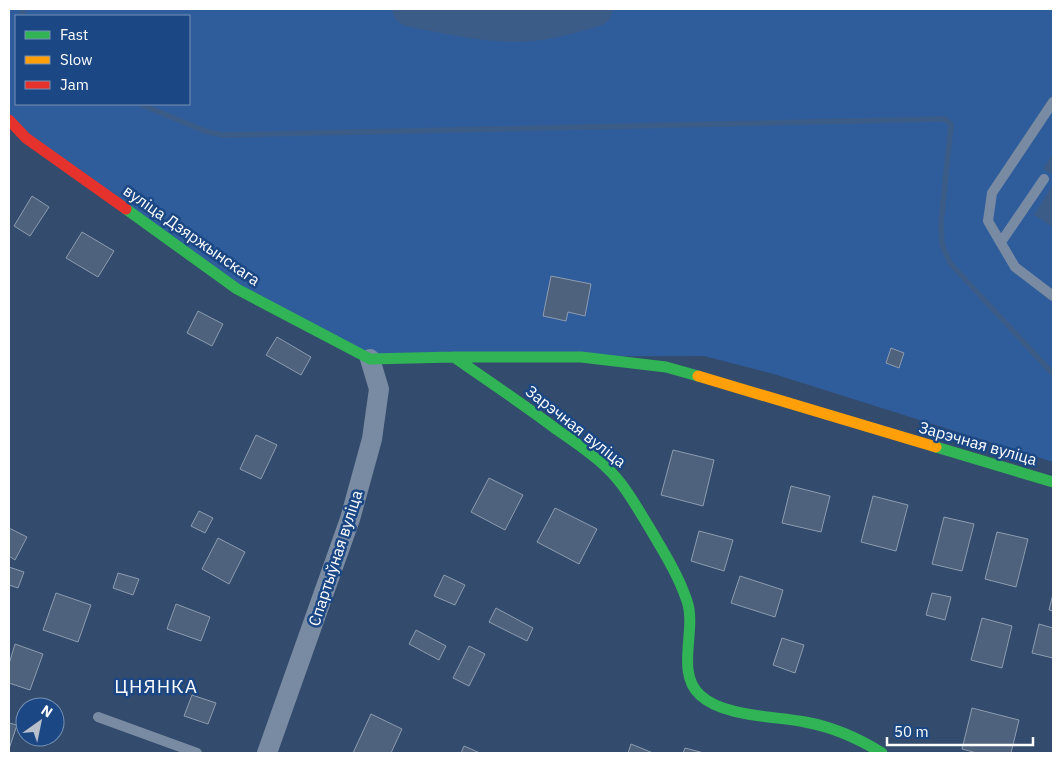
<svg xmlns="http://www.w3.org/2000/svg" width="1062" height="762" font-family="'IBM Plex Sans',sans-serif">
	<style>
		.green { fill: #2f5d9b; fill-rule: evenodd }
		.water { fill: #3c5c88 }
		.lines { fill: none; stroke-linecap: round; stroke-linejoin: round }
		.stream { stroke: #3c5c88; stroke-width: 5.5 }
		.river { stroke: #3c5c88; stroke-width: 35 }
		.building { fill: #4e627d; stroke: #8d9cb0 }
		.lane { stroke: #798ba2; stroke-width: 10 }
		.street { stroke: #798ba2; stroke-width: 20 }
		.fast { stroke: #30b455; stroke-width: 11 }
		.slow { stroke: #ff9f0a; stroke-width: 11 }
		.jam { stroke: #e5322d; stroke-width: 11 }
		.labels { text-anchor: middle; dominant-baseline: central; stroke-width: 5; stroke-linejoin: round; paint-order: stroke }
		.street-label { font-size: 16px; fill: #fff; stroke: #1b4784 }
		.quarter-label { font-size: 19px; letter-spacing: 1px; fill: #fff; stroke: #1b4784 }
	</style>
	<rect width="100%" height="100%" fill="#334b6c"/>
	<!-- green -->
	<path class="green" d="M9,9H1053V462L777,375L704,356L454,357L370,359L237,289L9,120ZM16,16H189V104H16Z"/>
	<!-- water -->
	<path class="water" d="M1053,153V175L1043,169Z
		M1053,184V227L1034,215Z"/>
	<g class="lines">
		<!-- stream -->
		<path class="stream" d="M21,16L24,9
			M140,104L205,131L223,135L945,119L951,125L941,223L942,245L950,263L1053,374"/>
		<!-- river -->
		<path class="river" d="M410,9C446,16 487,26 524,24C548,23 572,16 595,9"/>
	</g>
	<!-- building -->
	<path class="building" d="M32,196L49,207L30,236L14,226Z
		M82,232L114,251L98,277L66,258Z
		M551,276L591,284L585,316L568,312L566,321L543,316Z
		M198,311L223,324L212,346L187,333Z
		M277,337L311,357L301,375L266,355Z
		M891,348L904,353L899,368L886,363Z
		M256,435L277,445L261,479L240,469Z
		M673,450L714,460L703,506L661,495Z
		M489,478L523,495L505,530L471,512Z
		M791,486L830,496L821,532L782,523Z
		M873,496L908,505L896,551L861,542Z
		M555,508L597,529L579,564L537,542Z
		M199,511L213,518L205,533L191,526Z
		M944,517L974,524L962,571L932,564Z
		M9,528L27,537L15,560L9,556Z
		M699,531L733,540L724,571L691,561Z
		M997,532L1028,539L1016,587L985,579Z
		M218,538L245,552L229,584L202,569Z
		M9,567L24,572L18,588L9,585Z
		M118,573L139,579L133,595L113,588Z
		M444,575L465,585L455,605L434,596Z
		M740,576L783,590L775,617L731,603Z
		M56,593L91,605L78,642L43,630Z
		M932,593L951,597L945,620L926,615Z
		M1053,594V611L1049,610Z
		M176,604L210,617L201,641L167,629Z
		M496,608L533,628L527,641L489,622Z
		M982,618L1012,626L1002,668L971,660Z
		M1039,624L1053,628V658L1032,653Z
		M416,630L446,646L439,660L409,644Z
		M782,638L804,645L795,673L773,665Z
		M15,644L43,654L30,690L9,683V664Z
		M469,646L485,654L469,686L453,678Z
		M192,695L216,703L208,724L184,716Z
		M972,708L1019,720L1011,753H977L962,749Z
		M371,714L402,729L391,753H353Z
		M9,723L17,725L9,749Z
		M631,744L653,753H628Z
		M464,746L480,753H461Z
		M685,748L704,753H683Z"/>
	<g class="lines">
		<!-- lane -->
		<path class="lane" d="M1053,102L992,193L988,221L1015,267L1053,296
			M1001,242L1044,179
			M98,717L197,753"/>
		<!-- street -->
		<path class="street" d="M267,753L350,519L372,439L379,389L370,359"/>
		<!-- fast -->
		<path class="fast" d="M126,209L237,289L370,359L454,357H581L666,367L698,376
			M454,357C488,381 523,404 556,429C573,441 592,453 607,468C625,485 636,506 649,527C663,551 678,574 687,601C697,630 675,672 700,695C723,717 775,716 805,722C833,727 858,738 882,753
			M936,447L1053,482"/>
		<!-- slow -->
		<path class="slow" d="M698,376L936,447"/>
		<!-- jam -->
		<path class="jam" d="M9,120L26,138L126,209"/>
	</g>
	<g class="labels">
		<!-- street labels -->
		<g class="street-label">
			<text transform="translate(192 235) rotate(35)">вуліца Дзяржынскага</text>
			<text transform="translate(576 426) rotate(38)">Зарэчная вуліца</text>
			<text transform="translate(978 443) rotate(16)">Зарэчная вуліца</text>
			<text transform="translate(335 558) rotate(-72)">Спартыўная вуліца</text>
		</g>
		<!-- quarter labels -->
		<g class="quarter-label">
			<text x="156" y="686">ЦНЯНКА</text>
		</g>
	</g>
	<!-- border -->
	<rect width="1062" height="762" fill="none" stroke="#ffffff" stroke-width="20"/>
	<!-- legend -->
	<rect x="15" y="15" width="175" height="90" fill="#1b4784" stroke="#7691b5"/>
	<rect x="25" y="31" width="25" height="8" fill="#30b455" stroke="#7691b5"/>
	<text x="60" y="40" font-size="15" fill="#ffffff">Fast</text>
	<rect x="25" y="56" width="25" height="8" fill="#ff9f0a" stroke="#7691b5"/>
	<text x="60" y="65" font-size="15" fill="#ffffff">Slow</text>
	<rect x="25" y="81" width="25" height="8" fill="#e5322d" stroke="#7691b5"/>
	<text x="60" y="90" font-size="15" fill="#ffffff">Jam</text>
	<!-- north arrow -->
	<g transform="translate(40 722) rotate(33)"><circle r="24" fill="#1b4784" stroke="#7691b5"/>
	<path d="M0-4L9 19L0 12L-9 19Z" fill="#b8c0cc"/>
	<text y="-8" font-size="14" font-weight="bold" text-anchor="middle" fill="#ffffff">N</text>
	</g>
	<!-- scale -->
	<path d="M887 737v8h146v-8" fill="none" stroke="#ffffff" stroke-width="2.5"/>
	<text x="894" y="737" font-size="15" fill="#ffffff" stroke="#1b4784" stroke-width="4" paint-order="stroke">50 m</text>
</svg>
